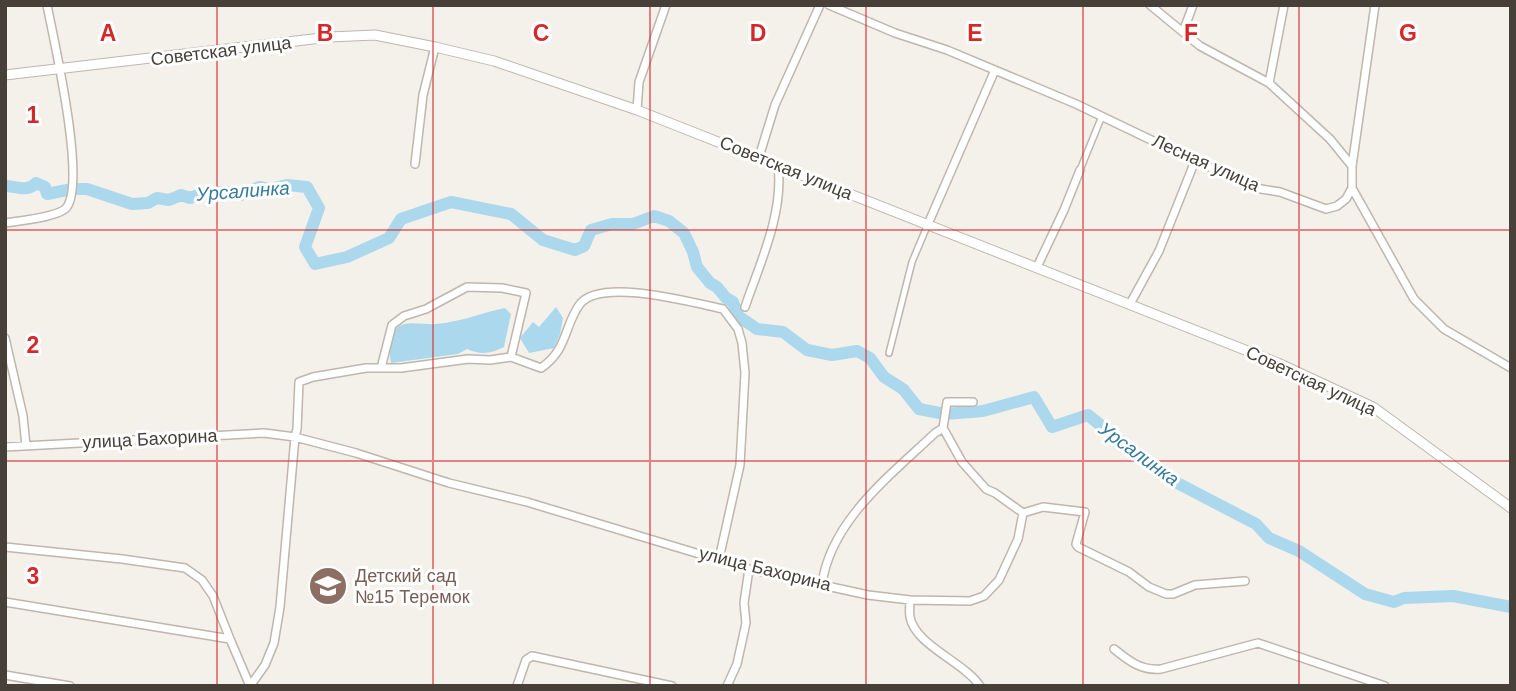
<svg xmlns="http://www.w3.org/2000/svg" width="1516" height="691" font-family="Arial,sans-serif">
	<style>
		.water { fill: #abd8ec }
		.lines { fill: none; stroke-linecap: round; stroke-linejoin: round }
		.river { stroke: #abd8ec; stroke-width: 12 }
		.pedestrian-casing { stroke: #bfb6ad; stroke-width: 8 }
		.minor-casing { stroke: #bfb6ad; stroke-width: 10 }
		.tertiary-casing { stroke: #bfb6ad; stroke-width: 11 }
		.pedestrian { stroke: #fff; stroke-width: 5 }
		.minor { stroke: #fff; stroke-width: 7 }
		.tertiary { stroke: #fff; stroke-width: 9 }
		.grid { fill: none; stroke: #d62828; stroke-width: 2; stroke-opacity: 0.55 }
		.labels { text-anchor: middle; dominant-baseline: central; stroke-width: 6; stroke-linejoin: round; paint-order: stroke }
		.street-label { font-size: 18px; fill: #474038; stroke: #fff }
		.education-label { font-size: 18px; fill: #785e54; stroke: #fff; text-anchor: start }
		.water-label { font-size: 19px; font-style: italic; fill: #347b9c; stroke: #fff }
		.grid-label { font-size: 23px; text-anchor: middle; font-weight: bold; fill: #d62828; stroke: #fff; stroke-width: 6; stroke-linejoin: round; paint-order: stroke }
	</style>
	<rect width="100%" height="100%" fill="#f4f0ea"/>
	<!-- water -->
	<path class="water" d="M556,307L563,318L560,334L554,348L529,353L520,338L533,322L539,327Z
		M505,308L511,314L504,347C490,354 481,355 467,349L458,354L391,363C389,353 389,334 398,327C406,320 426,325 436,324C460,322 481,313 505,308Z"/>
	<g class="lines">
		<!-- river -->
		<path class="river" d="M5,186C16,186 27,193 36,183L45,187L47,194L72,189H87L132,204L148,203L157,198L169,200L181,195L190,198L204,193L229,192L241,195L259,187L270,189L287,185L307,187L319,208L305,247L315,264L347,257L389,238L401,219L451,202L511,214L543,240L575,250L584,246L591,230L612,224H633L654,216L669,221L684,233L693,252L697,267L710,283L717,287L726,298L733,302L738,316L757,329L783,332L807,350L832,355L857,351L870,358L884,377L903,389L919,409L945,414L983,411L1034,397L1052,427L1088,415L1162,475L1256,524L1269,538L1299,551L1365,594L1394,602L1404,598L1453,596L1511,607"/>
		<defs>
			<path id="pedestrian" d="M1080,170L1102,116
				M889,353L912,262L928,224"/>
			<path id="minor" d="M829,5L895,33L947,50L1076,104L1195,161L1261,189L1280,192L1326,209L1337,206L1346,199L1352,188L1414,299L1444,329L1511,368
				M1150,5L1200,46L1269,83L1330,139L1352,166
				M1183,32L1193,5
				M1269,83L1284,5
				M637,110L639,82L666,5
				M759,157L775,105L820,5
				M415,164L423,95L435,47
				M1352,188V166L1375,5
				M5,223C18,221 60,217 67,207C86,179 54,41 47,5
				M928,224L995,70
				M1037,267L1064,210L1080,170
				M1130,304L1159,251L1195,161
				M745,307C760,263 784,213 778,165
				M5,338L23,416L26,446
				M381,368L392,325L404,316L426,309L467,287L502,288L526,293L511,357
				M5,447L264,433L295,437L280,607L274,643L265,665L250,686
				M1023,513L1043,507L1085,512L1076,544L1078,547L1129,572L1149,587L1166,594H1173L1195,585L1245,581
				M5,547L122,559L185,568L202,580L213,596L230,639
				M719,559L740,465L745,373L742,343L738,329L723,309C694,303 601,277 580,304C564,325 568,350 541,368L511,357L490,360L468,359L401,368H366L313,377L299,382L297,429L295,437L356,453L449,483L527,502L749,569L868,595L910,600L970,601L984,596L999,580L1018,539L1023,513L995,493L986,489L962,462L943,428L947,402H973
				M822,584C831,520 891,475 935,433L943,428
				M910,600C910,605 909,612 910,617C915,645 964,662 980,686
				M5,602L230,639L250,686
				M1114,649C1129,661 1141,671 1161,669L1258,643L1385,686
				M5,675L70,686
				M517,686L526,660L532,656L672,686
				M727,686L737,664L746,623L744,603L749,569"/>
			<path id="tertiary" d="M5,75L330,37L375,35L435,47L494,61L637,110L1278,363L1373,407L1511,508"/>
		</defs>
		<!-- pedestrian casing -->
		<use href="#pedestrian" class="pedestrian-casing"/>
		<!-- minor casing -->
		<use href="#minor" class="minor-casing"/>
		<!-- tertiary casing -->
		<use href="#tertiary" class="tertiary-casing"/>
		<!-- pedestrian -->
		<use href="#pedestrian" class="pedestrian"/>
		<!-- minor -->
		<use href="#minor" class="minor"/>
		<!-- tertiary -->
		<use href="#tertiary" class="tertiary"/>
	</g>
	<!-- grid -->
	<path class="grid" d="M217,5V686M433,5V686M650,5V686M866,5V686M1083,5V686M1299,5V686M5,230H1511M5,461H1511"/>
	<!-- icons -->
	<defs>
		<symbol id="school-disc" viewBox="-11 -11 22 22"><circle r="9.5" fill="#8d6e63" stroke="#fff"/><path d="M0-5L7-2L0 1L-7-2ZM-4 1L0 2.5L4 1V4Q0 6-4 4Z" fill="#fff"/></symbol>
	</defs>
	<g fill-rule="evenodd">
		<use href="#school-disc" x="306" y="564" width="44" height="44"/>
	</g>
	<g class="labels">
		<!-- street labels -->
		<g class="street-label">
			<text transform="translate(221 51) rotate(-7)">Советская улица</text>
			<text transform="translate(1206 163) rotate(24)">Лесная улица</text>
			<text transform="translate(786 168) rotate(22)">Советская улица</text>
			<text transform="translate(1311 381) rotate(25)">Советская улица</text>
			<text transform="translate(150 439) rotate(-3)">улица Бахорина</text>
			<text transform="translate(765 569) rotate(14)">улица Бахорина</text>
		</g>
		<!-- education labels -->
		<g class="education-label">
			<text x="355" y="576">Детский сад<tspan x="355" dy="21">№15 Теремок</tspan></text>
		</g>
		<!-- water labels -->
		<g class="water-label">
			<text transform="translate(243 191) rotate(-4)">Урсалинка</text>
			<text transform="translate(1139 454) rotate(36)">Урсалинка</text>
		</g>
	</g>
	<g class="grid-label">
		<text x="108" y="41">A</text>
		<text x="325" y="41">B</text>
		<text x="541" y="41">C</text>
		<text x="758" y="41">D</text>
		<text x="975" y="41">E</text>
		<text x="1191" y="41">F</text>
		<text x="1408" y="41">G</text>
		<text x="33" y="123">1</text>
		<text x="33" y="353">2</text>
		<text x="33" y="584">3</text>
	</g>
	<!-- border -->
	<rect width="1516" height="691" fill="none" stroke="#474038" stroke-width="14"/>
</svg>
